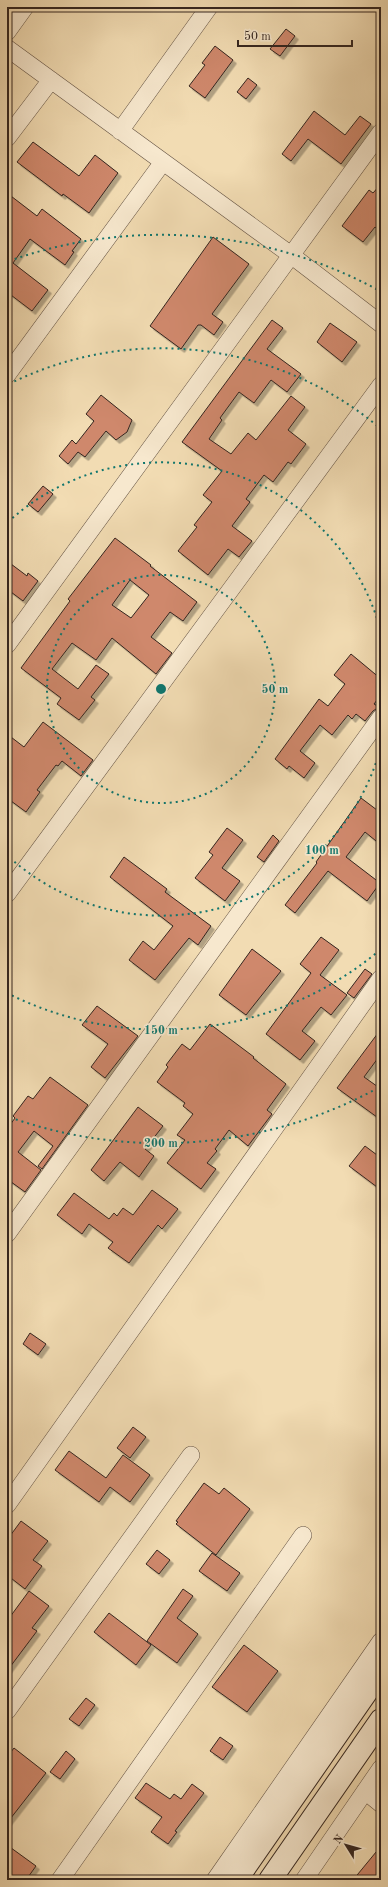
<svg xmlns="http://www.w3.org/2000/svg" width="388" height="1887" font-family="'Old Standard TT',serif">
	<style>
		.building { fill: #cf886c; stroke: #34251f; fill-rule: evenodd; filter: url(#shadow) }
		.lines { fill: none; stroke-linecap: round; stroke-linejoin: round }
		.minor-casing { stroke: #645344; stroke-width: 18 }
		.secondary-casing { stroke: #34251f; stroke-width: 24 }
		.minor { stroke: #f7e8ce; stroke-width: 17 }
		.secondary { stroke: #f7e8ce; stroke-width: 22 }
		.ring { fill: none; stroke: #0f766e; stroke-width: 2; stroke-dasharray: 2 4 }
		.centre { fill: #0f766e; stroke: #f7e8ce; stroke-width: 2 }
		.ring-label { font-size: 12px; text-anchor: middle; font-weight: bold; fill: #0f766e; stroke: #f7e8ce; stroke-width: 3.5; stroke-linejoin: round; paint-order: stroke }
	</style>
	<defs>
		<filter id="shadow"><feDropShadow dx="3.5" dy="3.5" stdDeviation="0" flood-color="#0004"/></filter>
	</defs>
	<rect width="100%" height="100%" fill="#f2dcb3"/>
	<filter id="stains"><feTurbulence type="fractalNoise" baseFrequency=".005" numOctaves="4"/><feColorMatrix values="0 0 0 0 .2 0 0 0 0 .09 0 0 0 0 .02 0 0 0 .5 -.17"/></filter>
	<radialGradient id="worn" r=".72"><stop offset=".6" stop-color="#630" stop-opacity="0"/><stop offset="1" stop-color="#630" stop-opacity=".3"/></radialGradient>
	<!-- building -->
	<path class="building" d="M286,29L295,36L280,56L270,49Z
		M215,46L233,60L205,98L189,86L205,65L202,63Z
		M248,78L257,85L246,99L237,92Z
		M314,111L345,135L360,116L371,124L341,164L308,139L291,161L282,154Z
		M33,142L79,176L95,155L118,173L89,213L63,194L62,196L17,162Z
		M381,184V232L375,227L363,242L342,226L369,190L373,193Z
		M7,193L37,216L42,209L81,239L72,251L74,252L65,265L30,239L13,263L48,290L32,311L7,292Z
		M213,237L249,264L212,314L223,322L214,335L201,325H198L181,349L150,326Z
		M272,320L283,328L267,349L301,374L287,392L271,380L254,403L239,392L220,418L222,420L209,439L231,454L248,433L256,440L291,396L305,407L288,430L306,444L291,464L288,462L273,482L264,475L246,499L250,502L232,526L252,541L239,557L228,549L208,575L178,551L197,527L194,525L212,502L203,495L222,471L182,442Z
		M330,323L357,342L342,362L317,342Z
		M101,395L132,420L127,432L116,440L106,431L85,457L78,452L68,464L59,456L72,440L76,444L94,421L86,414Z
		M43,486L53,494L38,512L28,504Z
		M115,538L151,565L150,566L197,602L183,621L170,612L151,637L172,653L156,674L112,638L96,660L72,643L52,669L78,689L96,665L109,674L91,697L95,700L79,720L57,704L61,698L21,668L70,601L68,599ZM130,580L149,595L131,618L112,605Z
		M7,561L27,576L28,573L38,581L23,601L7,589Z
		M351,654L381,679V695L374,704L379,707L373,711L365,721L356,714L352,719L348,715L332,735L320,725L300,751L315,763L304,778L289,766L287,769L275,759L319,699L328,706L345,684L334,675Z
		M43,722L93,760L81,776L62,761L58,766L56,765L37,790L40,792L26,812L7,798V734L24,747Z
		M361,798L381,813V845L365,832L346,857L380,883L367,901L328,871L295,913L285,905L317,863L316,862Z
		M227,828L243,840L222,868L240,881L225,901L195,878L213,855L209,852Z
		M273,835L279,841L264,862L257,857Z
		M124,857L167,889L165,892L211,926L198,945L189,938L155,980L129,960L143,941L154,950L173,926L110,877Z
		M321,937L339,950L320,975L347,995L331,1015L321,1007L302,1031L315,1041L300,1060L266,1034L311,973L300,964Z
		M252,949L281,971L246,1015L219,995Z
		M365,969L372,974L354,998L347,993Z
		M97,1006L138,1036L105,1078L91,1067L108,1044L82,1025Z
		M210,1024L254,1057L253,1058L286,1084L267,1110L272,1114L248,1146L229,1130L215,1149L217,1151L207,1163L216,1169L201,1189L167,1163L185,1140L177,1135L193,1114L183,1106L185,1103L157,1082L168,1067L166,1065L182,1044L190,1050Z
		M381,1029V1054L364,1077L381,1089V1120L337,1088Z
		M50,1077L88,1105L42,1169L38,1166L53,1146L34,1131L18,1152L41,1170L25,1192L7,1179V1129L15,1118L13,1116L28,1096L33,1099Z
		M138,1107L163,1126L145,1149L154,1156L139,1177L120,1162L104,1181L91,1170Z
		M365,1146L381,1158V1190L349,1166Z
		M152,1190L178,1209L162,1229L158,1225L129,1263L108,1248L113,1242L89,1224L82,1234L57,1215L74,1193L109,1219L114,1213L117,1216L123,1208L133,1215Z
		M30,1333L46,1344L38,1355L23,1344Z
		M133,1427L146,1437L130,1458L117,1448Z
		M69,1451L106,1478L123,1455L150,1475L130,1502L110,1487L99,1502L55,1470Z
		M204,1483L219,1494L224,1488L250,1509L216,1555L176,1524L178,1522L176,1521Z
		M21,1521L48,1541L33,1560L42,1566L25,1589L7,1575V1540Z
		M157,1550L170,1560L159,1574L146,1564Z
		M212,1553L240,1573L227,1591L199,1571Z
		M183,1589L193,1596L177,1618L198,1634L177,1663L147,1641Z
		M29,1591L49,1606L32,1628L37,1631L7,1671V1621Z
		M109,1613L151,1645L136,1665L94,1632Z
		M244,1645L278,1671L247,1712L212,1687Z
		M86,1698L95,1705L79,1726L69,1719Z
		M220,1737L233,1746L223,1760L210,1751Z
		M14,1748L46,1773L7,1823V1757Z
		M66,1751L75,1759L60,1779L50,1772Z
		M146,1783L170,1799L174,1794L181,1799L192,1784L204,1793L175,1831L177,1832L168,1844L151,1832L162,1817L135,1798Z
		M7,1845L36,1866L26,1880H7Z
		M381,1846V1880H353Z"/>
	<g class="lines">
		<defs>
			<path id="minor" d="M7,32L25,7
				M7,48L291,255L381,324
				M120,131L209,7
				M7,138L51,80
				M7,375L163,162
				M7,645L381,132
				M7,894L381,385
				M7,1234L381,717
				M7,1505L381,978
				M7,1711L191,1455
				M365,1791L381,1804
				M60,1880L303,1535
				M215,1880L381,1641
				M304,1880L381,1768"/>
			<path id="secondary" d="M236,1880L381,1671
				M270,1880L381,1720"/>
		</defs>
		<!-- minor casing -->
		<use href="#minor" class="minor-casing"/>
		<!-- secondary casing -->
		<use href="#secondary" class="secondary-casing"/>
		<!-- minor -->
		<use href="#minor" class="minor"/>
		<!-- secondary -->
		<use href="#secondary" class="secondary"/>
	</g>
	<!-- distance rings -->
	<g class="ring">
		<circle cx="161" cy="689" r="114"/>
		<path d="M381 746A227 227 0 0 1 8 856M8 522A227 227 0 0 1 381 632"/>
		<path d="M380 950A341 341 0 0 1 9 994M9 384A341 341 0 0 1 380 428"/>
		<path d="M378 1088A454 454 0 0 1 9 1117M9 261A454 454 0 0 1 378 290"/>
	</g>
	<circle cx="161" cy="689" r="6" class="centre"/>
	<g class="ring-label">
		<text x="275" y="693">50 m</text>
		<text x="322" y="854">100 m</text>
		<text x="161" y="1034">150 m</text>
		<text x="161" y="1147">200 m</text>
	</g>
	<!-- margin -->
	<rect width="388" height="1887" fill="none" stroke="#f2dcb3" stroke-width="24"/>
	<rect x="8" y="8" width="372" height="1871" fill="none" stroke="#34251f" stroke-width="2"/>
	<rect x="12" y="12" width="364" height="1863" fill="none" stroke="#34251f"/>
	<!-- north arrow -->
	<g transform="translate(346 1845) rotate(307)" stroke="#f7e8ce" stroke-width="3" paint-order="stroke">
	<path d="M0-3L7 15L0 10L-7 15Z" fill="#34251f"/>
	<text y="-6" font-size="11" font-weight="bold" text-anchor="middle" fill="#34251f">N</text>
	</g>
	<!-- scale -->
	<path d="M238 40v6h114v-6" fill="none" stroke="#34251f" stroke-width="2"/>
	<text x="244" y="40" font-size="12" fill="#34251f" stroke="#f7e8ce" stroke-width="3" paint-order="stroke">50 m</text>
	<rect width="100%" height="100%" filter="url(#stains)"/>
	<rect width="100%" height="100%" fill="url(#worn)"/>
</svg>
